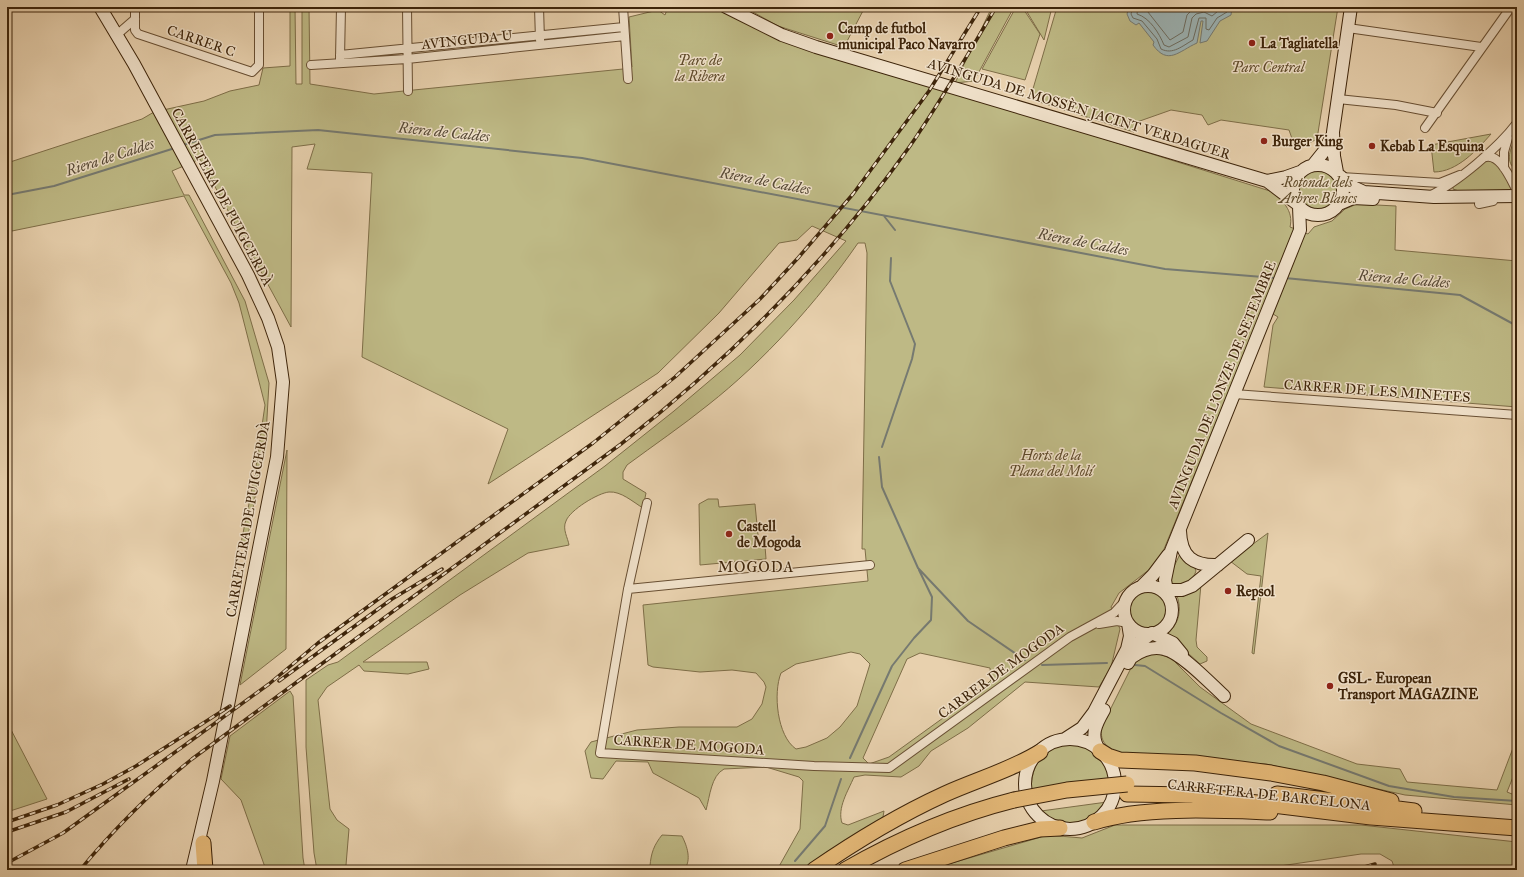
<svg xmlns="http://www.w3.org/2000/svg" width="1524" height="877" font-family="'IM FELL Great Primer',serif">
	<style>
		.green { fill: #beb985; stroke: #7e6e48; fill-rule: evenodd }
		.water { fill: #9cb4b6; stroke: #767a71 }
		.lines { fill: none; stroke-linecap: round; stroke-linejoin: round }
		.shore { stroke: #6c6c60; stroke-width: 1 }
		.stream { stroke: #767a71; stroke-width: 2 }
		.street-casing { stroke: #684f33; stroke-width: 10 }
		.secondary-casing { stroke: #3d240a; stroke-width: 14 }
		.highway-casing { stroke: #3d240a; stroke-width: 17 }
		.street { stroke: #f0e1ca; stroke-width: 8 }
		.secondary { stroke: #f0e1ca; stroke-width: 12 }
		.highway { stroke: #e4b877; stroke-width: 15 }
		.rail-casing { stroke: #3d240a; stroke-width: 3.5 }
		.rail { stroke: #f0e1ca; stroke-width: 2; stroke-dasharray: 6; stroke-linecap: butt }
		.highway-bridge-casing { stroke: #3d240a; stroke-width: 17; stroke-linecap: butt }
		.highway-bridge { stroke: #e4b877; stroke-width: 15 }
		.poi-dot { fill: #8f2418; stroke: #f0e1ca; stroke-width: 1.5 }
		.labels { text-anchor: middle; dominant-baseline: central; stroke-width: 3; stroke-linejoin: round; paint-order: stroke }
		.poi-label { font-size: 14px; font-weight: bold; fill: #3d240a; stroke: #f0e1ca; text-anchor: start }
		.street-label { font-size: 14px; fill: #3d240a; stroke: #f0e1ca }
		.park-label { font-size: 14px; font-style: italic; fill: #5d4929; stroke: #f0e1ca }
		.water-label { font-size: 15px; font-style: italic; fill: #554835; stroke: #f0e1ca }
		.neighbourhood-label { font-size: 15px; letter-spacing: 1px; fill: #3d240a; stroke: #f0e1ca }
	</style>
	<rect width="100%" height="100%" fill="#e8d1ae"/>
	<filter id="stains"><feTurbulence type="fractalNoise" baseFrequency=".005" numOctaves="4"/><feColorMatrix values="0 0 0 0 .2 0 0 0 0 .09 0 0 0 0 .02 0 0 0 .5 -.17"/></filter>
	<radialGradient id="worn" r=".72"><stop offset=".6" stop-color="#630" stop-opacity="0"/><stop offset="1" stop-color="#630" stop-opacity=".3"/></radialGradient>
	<!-- green -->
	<path class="green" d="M290,7H295L296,84H302V7H309L310,84L374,94L623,69L632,67L629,17L658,10L665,15L668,7H716L766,33L1270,191C1282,199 1294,211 1290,227L1308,234L1314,227L1332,221L1345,209L1357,204L1396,206L1395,250L1517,261V407L1264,387L1273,325L1278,317L1263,308L1162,554L1150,569L1119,593L1111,607L1120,629L1111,667L1099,687L1025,682L968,728L931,751L919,766L901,777L865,775L854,777C848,791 837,808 842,823L848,825L884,811L883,817L809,870H777L800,829L803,781L799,777L766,767L724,769C711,776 710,796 706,810L699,798L653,773L648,762L616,761L603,779L591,778L585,751L591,742L637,730L679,727H737L752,719L762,704L766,687L764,682L756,673L732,670L700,672L653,667L648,665L643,605L868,581L865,549H862L867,253L865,243H858C818,301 763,362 708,405C682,426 654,445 627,465L623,472V479L646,493L643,508C633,502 621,491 609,492C598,493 570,510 566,521C562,529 568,538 569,545L528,553L460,595L363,662H427L429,669L408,674L364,671L359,665L327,687L318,700L330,809L337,820L349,829L346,865L347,870H317L314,853L306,747V680L328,665L338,662L605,466L674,411L740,355L794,300L846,241L812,226L797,240L779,243L719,313L658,373L488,484L508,429L362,357L372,173L307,169L315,144L292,147L291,327L200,159L172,171L184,195H189L245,301L269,383L266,435L247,542L241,543L255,474L265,405L239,303L231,283L184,196L7,232V163L142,119L154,112L204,101L230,91L259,85L263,68L290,66ZM851,652L860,654L870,664L857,706L840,727L827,738L806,747L796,749C777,736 773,693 781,673L796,664ZM920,653L990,668L991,680L979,692L889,757L869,764L863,758L907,659Z
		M744,7H865L844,47L778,26Z
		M992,7H1014L974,81L955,83Z
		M1016,7H1022L1040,34L1025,80L982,69Z
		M1024,7H1052L1044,40Z
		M1057,7H1338L1317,139L1296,150L1289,130L1221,120L1208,125L1202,115L1171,110L1137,122L1134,132L1030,99Z
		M1491,134C1477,150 1457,172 1434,172L1431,145Z
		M1517,137V171C1504,162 1510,148 1517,137Z
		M1488,159C1499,163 1505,176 1511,186V189L1508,190L1459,191L1453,189V186Z
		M1293 190a25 25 0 1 1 50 0a25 25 0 1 1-50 0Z
		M287,450L286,649L240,685Z
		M708,499H718L719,507L755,504L758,535L756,536L759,547L765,546L766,559L700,565L699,504Z
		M1268,533L1254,654L1252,653L1261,576L1247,574L1230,561Z
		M1180,554L1194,566L1196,571C1193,581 1184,585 1174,585L1171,582V573Z
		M1201,584L1196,640L1197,647L1207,657V661L1200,664L1167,634C1179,624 1182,610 1177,596L1185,595Z
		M1125 610a23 23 0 1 1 46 0a23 23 0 1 1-46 0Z
		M1156,653L1171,658L1200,687L1251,724L1357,764L1400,769L1407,782L1497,790L1513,748L1517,747V773L1513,777L1507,792L1517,796V805L1405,795L1266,764L1117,754C1106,746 1099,741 1102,726L1132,666L1143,656Z
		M290,691L293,696L303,858L305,870H266L241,800L221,779L230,736Z
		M7,722L47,799L7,812Z
		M1068,743C1091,745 1106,756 1111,779L1031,790C1032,763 1042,750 1068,743Z
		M1107,802C1089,827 1066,831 1041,811Z
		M1115,825H1361L1517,842V870H1395L1392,861L1380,854H1361L1253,870H1147L1146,868L1131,870H928L1048,835L1082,838Z
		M662,835L682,836C687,846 692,860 684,870H655L650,866C651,853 654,845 662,835Z"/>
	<!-- water -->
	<path class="water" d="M1129,7H1232L1231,15L1220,21L1207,41L1200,43L1203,21H1201L1197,43C1179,51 1168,66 1153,45L1154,42L1139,23L1136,25L1130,21L1127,14Z"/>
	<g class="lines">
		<!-- shore -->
		<path class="shore" d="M1133,7L1131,14L1133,18L1142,21L1157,39L1161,49C1173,55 1182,46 1193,40L1199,18H1206V29L1209,30L1217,18L1227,12L1228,7
			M1138,7L1137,14C1150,18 1159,33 1164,45L1169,47L1188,37L1192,18L1196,14L1204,12L1212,16L1223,7
			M1144,7L1170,40L1183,32L1187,15L1195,7"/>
		<!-- stream -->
		<path class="stream" d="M183,145L215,135L318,130L582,158L1165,269L1276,278
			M7,195L54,186L175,148
			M884,216L895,230
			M1285,278L1460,295L1517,326
			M882,447L912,359L915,344L890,281L891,258
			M879,457L882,487L918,568L968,621L1025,660
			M1042,665L1107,663
			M1135,665L1145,666L1221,713L1279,746L1389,786L1454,797L1517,801
			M850,758L892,666L914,638L931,620L932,597L919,570
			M795,861L825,826L841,779"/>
		<defs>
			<path id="street" d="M135,7V30L138,34L252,72L259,65V7
				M407,7L408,91
				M539,7L540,40
				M623,7L628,79
				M1348,28L1481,47
				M120,32L135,19
				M340,55L624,27
				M340,59L341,7
				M311,65L407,59L625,36
				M1338,99L1396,105L1437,113
				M1425,128L1511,7
				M1483,158C1499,150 1511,180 1517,191
				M1504,168V152L1508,138
				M1341,177L1440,183L1460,175
				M1429,196C1457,183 1498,148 1517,123
				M1479,204L1493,201
				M1234,394L1517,415
				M647,503L628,589L600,753L814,766L889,768L1070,637L1114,613L1127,599
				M628,589L870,565
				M1099,624L1117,621L1128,623"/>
			<path id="secondary" d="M100,7L134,64L248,275L268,318L278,347L283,382L277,457L213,781L192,870
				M726,7L782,35L816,47L1267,181L1296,203
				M1293 190a25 25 0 1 1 50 0a25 25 0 1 1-50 0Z
				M1313,165L1325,150L1332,136
				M1337,172L1334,156L1333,132L1351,7
				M1340,176L1351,186L1364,192L1434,197L1517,196
				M1267,181L1286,177L1300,172
				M1339,204L1353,198L1373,199
				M1180,531C1181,557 1193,566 1218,565
				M1124 610a24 24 0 1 1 48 0a24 24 0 1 1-48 0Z
				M1141,587L1153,575L1168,555
				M1166,590H1182L1192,586L1248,540
				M1168,596L1165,580L1171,551L1300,230L1299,207
				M1152,633L1173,643L1182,654
				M1132,657C1142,650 1152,646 1164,649C1181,652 1211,684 1224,696
				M1128,663L1140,642L1152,633
				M1065,739L1082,728L1094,712L1127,649L1130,636L1128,623
				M1025 784a45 45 0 1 1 90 0a45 45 0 1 1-90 0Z
				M1100,751C1089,736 1096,724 1104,710"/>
			<path id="highway" d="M1100,751L1108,756L1120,760L1195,763L1271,773L1323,783L1391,801
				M1127,794L1192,795L1371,817L1517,828
				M1277,794L1414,811
				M1094,822C1143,806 1218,810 1270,812
				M203,843L205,870
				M814,870C856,841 899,815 945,794C976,780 1011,770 1040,752
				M845,870C899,839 954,815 1014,800
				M905,870L1004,838L1040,829L1060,828"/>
		</defs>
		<!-- street casing -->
		<use href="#street" class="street-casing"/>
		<!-- secondary casing -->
		<use href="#secondary" class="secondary-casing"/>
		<!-- highway casing -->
		<use href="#highway" class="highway-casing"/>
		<!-- street -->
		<use href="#street" class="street"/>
		<!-- secondary -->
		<use href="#secondary" class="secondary"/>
		<!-- highway -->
		<use href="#highway" class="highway"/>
		<defs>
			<path id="rail" d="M279,681L392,599L442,569
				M7,822L57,805L103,784L136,766L230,706
				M7,832L66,812L129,779
				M7,863L63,833L185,745L269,684L318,643L593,443L675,377L760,299L798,258L853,194L929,91L981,7
				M80,870C114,829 151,792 192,759L621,444C731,358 829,260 910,146C941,101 968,54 996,7
				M1354,870L1375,864"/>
		</defs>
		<!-- rail casing -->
		<use href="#rail" class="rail-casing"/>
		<!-- rail -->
		<use href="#rail" class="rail"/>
		<defs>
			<path id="highway-bridge" d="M1014,800L1067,790L1127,784"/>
		</defs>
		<!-- highway-bridge casing -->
		<use href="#highway-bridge" class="highway-bridge-casing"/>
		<!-- highway-bridge -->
		<use href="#highway-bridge" class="highway-bridge"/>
	</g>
	<!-- markers -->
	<g class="poi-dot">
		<circle cx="830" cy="36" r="4"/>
		<circle cx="1252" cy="43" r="4"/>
		<circle cx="1264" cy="141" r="4"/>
		<circle cx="1372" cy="146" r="4"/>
		<circle cx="729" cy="534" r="4"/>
		<circle cx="1228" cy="591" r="4"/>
		<circle cx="1330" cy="686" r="4"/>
	</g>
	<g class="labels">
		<!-- poi labels -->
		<g class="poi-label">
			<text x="838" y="28">Camp de futbol<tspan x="838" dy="16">municipal Paco Navarro</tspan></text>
			<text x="1260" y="43">La Tagliatella</text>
			<text x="1272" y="141">Burger King</text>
			<text x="1380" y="146">Kebab La Esquina</text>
			<text x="737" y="526">Castell<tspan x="737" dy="16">de Mogoda</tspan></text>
			<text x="1236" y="591">Repsol</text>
			<text x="1338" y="678">GSL- European<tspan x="1338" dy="16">Transport MAGAZINE</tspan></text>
		</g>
		<!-- street labels -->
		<g class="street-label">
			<text transform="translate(467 40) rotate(-6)">AVINGUDA U</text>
			<text transform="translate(201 41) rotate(19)">CARRER C</text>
			<text transform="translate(1079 109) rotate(17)">AVINGUDA DE MOSSÈN JACINT VERDAGUER</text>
			<text transform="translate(222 197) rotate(62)">CARRETERA DE PUIGCERDÀ</text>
			<text transform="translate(1222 385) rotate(-68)">AVINGUDA DE L'ONZE DE SETEMBRE</text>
			<text transform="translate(1377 391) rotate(4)">CARRER DE LES MINETES</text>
			<text transform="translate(248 519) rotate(-80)">CARRETERA DE PUIGCERDÀ</text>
			<text transform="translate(1001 671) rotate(-36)">CARRER DE MOGODA</text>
			<text transform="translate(689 745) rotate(4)">CARRER DE MOGODA</text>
			<text transform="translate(1269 795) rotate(6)">CARRETERA DE BARCELONA</text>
		</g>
		<!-- park labels -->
		<g class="park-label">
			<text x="700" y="60">Parc de<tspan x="700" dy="16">la Ribera</tspan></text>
			<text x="1268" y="67">Parc Central</text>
			<text x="1318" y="182">Rotonda dels<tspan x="1318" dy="16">Arbres Blancs</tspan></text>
			<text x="1051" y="455">Horts de la<tspan x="1051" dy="16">Plana del Molí</tspan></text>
		</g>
		<!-- water labels -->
		<g class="water-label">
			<text transform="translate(444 132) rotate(6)">Riera de Caldes</text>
			<text transform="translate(110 157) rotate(-18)">Riera de Caldes</text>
			<text transform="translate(765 181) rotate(11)">Riera de Caldes</text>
			<text transform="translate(1083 242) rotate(11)">Riera de Caldes</text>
			<text transform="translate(1404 279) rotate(5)">Riera de Caldes</text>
		</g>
		<!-- neighbourhood labels -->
		<g class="neighbourhood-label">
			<text x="756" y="567">MOGODA</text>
		</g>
	</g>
	<!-- margin -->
	<rect width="1524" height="877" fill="none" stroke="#e8d1ae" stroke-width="24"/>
	<rect x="8" y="8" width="1508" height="861" fill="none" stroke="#3d240a" stroke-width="2"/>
	<rect x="12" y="12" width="1500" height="853" fill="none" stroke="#3d240a"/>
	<rect width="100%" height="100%" filter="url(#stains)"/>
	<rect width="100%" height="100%" fill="url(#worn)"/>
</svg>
